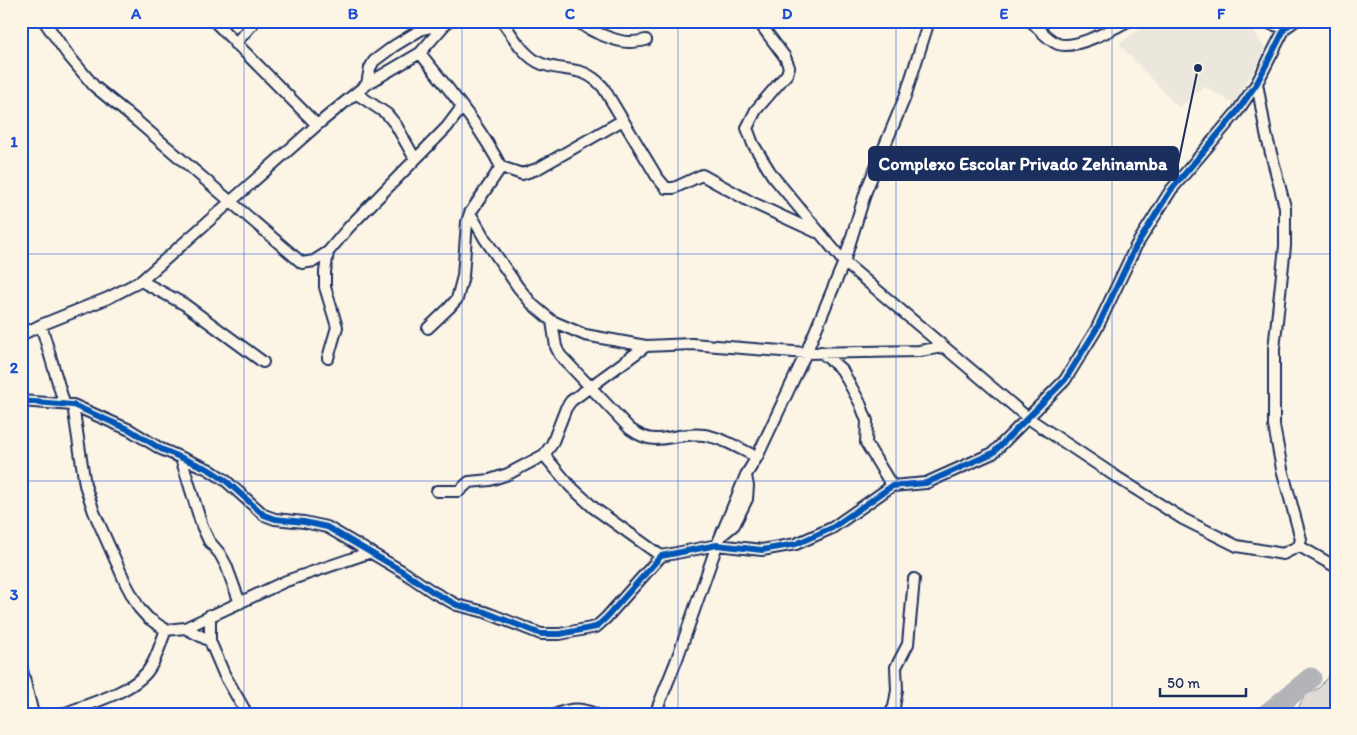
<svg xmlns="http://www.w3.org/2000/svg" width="1357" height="735" font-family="Itim,sans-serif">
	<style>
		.built { fill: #ece7dc }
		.green { fill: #dfdbd4; stroke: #7d8599 }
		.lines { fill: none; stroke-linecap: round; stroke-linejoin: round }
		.river { stroke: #b2b4b8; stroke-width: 21 }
		.minor-casing { stroke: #1b2f5e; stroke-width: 14 }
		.minor { stroke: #fcf5e5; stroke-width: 10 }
		.cycleway-casing { stroke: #fcf5e5; stroke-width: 9 }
		.cycleway { stroke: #0057b8; stroke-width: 6 }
		.grid { fill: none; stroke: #1d4ed8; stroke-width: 1; stroke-opacity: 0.55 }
		.leader { fill: none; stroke: #1b2f5e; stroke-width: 2 }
		.callout-dot { fill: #1b2f5e; stroke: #fcf5e5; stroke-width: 2 }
		.callout { fill: #1b2f5e; stroke: #1b2f5e; stroke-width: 2 }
		.callout-label { font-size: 18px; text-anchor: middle; font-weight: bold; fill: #fff }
		.neatline { fill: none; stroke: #1d4ed8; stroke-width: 2 }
		.grid-label { font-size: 16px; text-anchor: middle; font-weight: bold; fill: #1d4ed8 }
	</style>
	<rect width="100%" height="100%" fill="#fcf5e5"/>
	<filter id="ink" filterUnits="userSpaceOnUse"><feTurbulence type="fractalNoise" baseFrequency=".02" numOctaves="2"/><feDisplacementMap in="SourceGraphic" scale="10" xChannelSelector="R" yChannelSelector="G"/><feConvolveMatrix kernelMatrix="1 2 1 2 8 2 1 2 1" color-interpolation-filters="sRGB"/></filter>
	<g filter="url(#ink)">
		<!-- built -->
		<path class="built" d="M1151,21H1248L1265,50L1234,104L1204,86L1179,108L1119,44Z"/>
		<!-- green -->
		<path class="green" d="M1336,666V714H1295L1305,695L1319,688Z"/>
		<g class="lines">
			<!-- river -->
			<path class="river" d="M1267,714L1311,678"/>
			<defs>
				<path id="minor" d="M44,21L68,55L94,86L138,122L302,263L314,261L328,252L349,227L447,127L462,107
					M214,21L317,125
					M502,21C513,36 524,57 542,64C567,73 582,64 603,87L657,177L666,188H674L702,175L751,202L816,232
					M578,21C586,30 619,43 630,42C635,42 641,41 646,40
					M758,21L785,57L789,67L787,74L756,110L747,128L753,144L772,175L844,262L1028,418L1115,476L1183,519L1237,546L1283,554L1299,546L1301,539L1282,469L1274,426V349L1285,246V207L1266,134L1257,83
					M1031,21C1039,29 1048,40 1058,44C1075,50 1113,29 1128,21
					M1267,21L1271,24L1285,28
					M235,44L255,21
					M420,53C449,90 480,126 501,167L470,213L467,222L463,276L457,299L449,308L428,328
					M367,84L370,68L374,61L394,46L422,29L444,24
					M357,94L387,114L396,125L415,159
					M501,167L522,174L537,169L623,120
					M470,213L485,239L518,287L533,305L552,321L585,335L646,346L692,344L806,353L919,351L943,347
					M141,281L184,304L263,362
					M552,321L556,347L560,355L630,429C637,434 646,439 655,439C672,439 686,432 704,435C723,438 740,449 757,457
					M41,325L64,403
					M21,335L41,325L108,298L141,281L317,125L367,84L420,53L448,21
					M821,352L842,370L860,403L867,421L866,443L892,486
					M328,358L337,327L325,287V272L328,252
					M21,401L73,405L130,430L161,449L208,469L225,480L264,515L275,519L304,522L327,527L402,571L433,592L457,605L485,612L541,634H560L596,627L606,618L661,556L717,545L762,550L796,544L832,528L892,486L926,483L993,453L1065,380L1096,330L1136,246L1171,190L1237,112L1257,83L1285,28L1295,21
					M73,405L85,485L94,512L126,584L139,608L148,618L166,630L185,628L286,581L371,552
					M544,455L570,486L594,508L661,556
					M181,458L202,526L209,541L220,554L226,565L240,603
					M437,491H459L469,482L490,480L508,474L544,455L552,444L566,408L571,401L646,346
					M722,535L734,525L747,499L748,486L746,476
					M1299,546L1336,567
					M210,615V641L224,674L247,714
					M185,628L210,641
					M21,666L33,714
					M63,714C88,704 138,691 151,666C158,655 161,641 166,630
					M557,714C571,708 581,708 595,714
					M655,714L677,659L717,545L746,475L757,457L806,353L844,262L866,191L905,97L929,21
					M890,714L894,707L897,690L896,667L908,644L914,579"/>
			</defs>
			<!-- minor casing -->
			<use href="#minor" class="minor-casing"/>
			<!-- minor -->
			<use href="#minor" class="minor"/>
			<defs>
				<path id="cycleway" d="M21,401L73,405L130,430L161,449L208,469L225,480L264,515L275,519L304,522L327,527L402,571L433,592L457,605L485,612L541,634H560L596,627L606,618L661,556L717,545L762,550L796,544L832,528L892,486L926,483L993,453L1065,380L1096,330L1136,246L1171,190L1237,112L1257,83L1285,28L1295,21"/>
			</defs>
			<!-- cycleway casing -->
			<use href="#cycleway" class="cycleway-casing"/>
			<!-- cycleway -->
			<use href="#cycleway" class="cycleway"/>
		</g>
	</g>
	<!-- grid -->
	<path class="grid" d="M244,21V714M462,21V714M678,21V714M896,21V714M1112,21V714M21,254H1336M21,481H1336"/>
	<!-- callouts -->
	<path class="leader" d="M1198 68L1178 164"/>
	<circle class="callout-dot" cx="1198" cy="68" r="5"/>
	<rect class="callout" x="869" y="147" width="309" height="33" rx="5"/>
	<g class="callout-label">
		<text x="1023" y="170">Complexo Escolar Privado Zehinamba</text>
	</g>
	<!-- margin -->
	<rect width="1357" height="735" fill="none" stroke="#fcf5e5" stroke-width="55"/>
	<!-- scale -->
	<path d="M1160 688v8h86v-8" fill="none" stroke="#1b2f5e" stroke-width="2.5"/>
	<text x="1167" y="688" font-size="15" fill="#1b2f5e" stroke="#fcf5e5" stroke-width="4" paint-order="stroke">50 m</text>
	<rect x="28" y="28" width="1302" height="680" class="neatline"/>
	<g class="grid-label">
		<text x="136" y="19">A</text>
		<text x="353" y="19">B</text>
		<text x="570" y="19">C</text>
		<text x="787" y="19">D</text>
		<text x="1004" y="19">E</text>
		<text x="1221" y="19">F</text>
		<text x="14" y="147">1</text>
		<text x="14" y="373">2</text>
		<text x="14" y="600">3</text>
	</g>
</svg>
